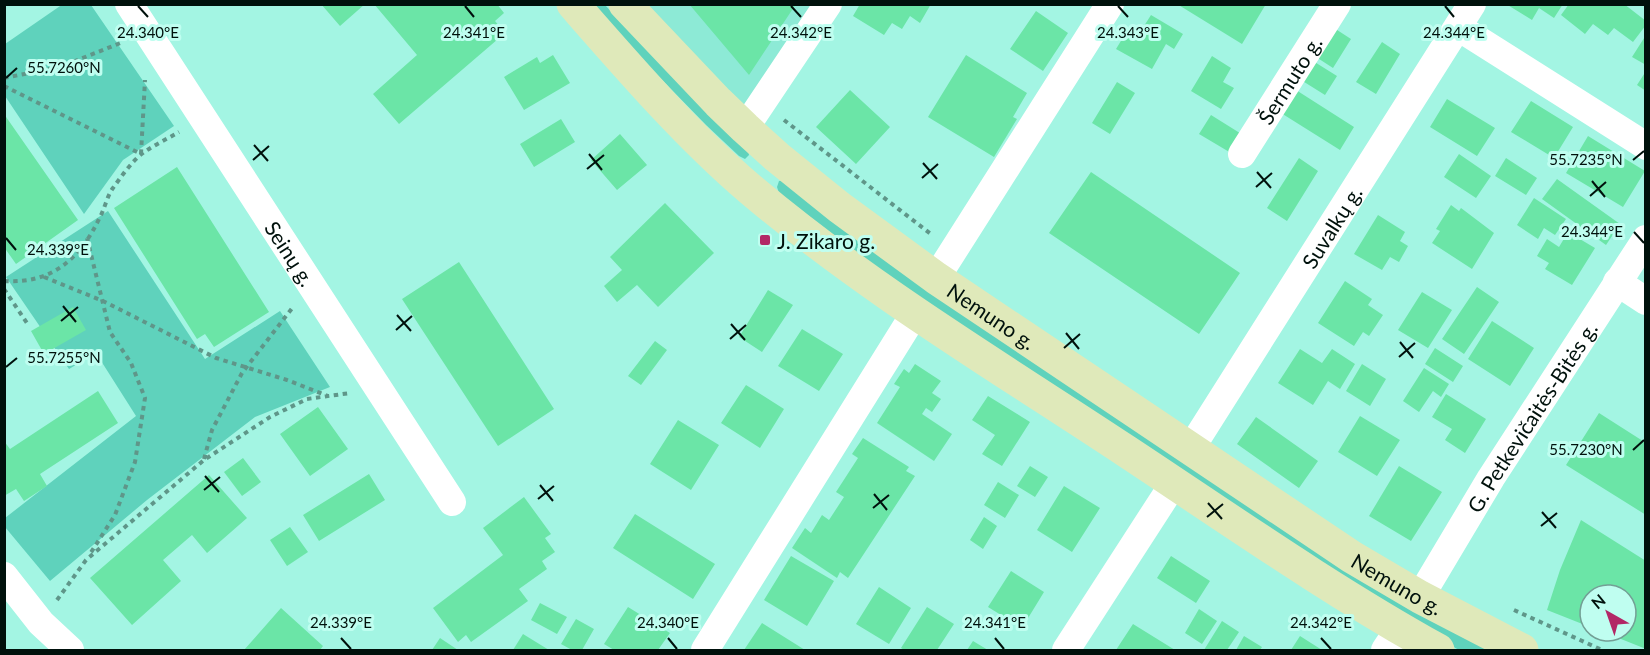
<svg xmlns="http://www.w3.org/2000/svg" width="1650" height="655" font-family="Lato,sans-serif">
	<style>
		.built { fill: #8dead6 }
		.green { fill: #5fd2bc }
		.building { fill: #6be5a7 }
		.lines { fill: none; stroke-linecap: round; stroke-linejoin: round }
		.path { stroke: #5f9689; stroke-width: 4; stroke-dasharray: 4.5 4.5; stroke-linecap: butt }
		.minor { stroke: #fff; stroke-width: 28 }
		.major { stroke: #dfe9ba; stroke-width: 33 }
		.ticks { fill: none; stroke: #00110c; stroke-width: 2 }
		.poi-dot { fill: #b22866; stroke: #bffef0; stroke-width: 2 }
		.labels { text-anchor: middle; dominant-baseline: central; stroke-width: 6; stroke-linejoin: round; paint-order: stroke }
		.street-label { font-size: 21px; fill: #00110c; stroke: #bffef0 }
		.poi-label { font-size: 21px; fill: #00110c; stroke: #bffef0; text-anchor: start }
		.ticks-label { font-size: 15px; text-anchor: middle; fill: #00110c; stroke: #bffef0; stroke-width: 6; stroke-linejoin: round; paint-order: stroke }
	</style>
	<rect width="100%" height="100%" fill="#a3f5e3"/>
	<!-- built -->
	<path class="built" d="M644,5H816L746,108Z"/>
	<!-- green -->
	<path class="green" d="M63,4L91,5L174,126L123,160L84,214L5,96V44Z
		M589,5H605L648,51L748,149L749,155L745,159L739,156L706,125Z
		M786,180L1488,650H1459L1403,619L936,314L779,193L777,187L779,181Z
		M108,211L205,359L280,311L330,387L255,417L147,500L50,581L5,527V518L136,416L96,353L69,369L6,277Z"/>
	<!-- building -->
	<path class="building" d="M321,4H365L340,26Z
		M374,4H497L504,13L495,21L505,33L399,124L373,94L417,55Z
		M689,4H796L749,75Z
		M860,4H931L920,23L910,16L902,29L892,23L884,35L853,16Z
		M1177,4H1266L1242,44Z
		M1506,4H1563L1554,18L1539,8L1532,20Z
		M1569,4H1624L1646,21V25L1633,42L1614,28L1608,35L1593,24L1585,34L1561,15Z
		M1036,11L1068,33L1043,71L1010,49Z
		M1151,15L1183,34L1174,49L1166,44L1152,69L1116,49L1127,31L1137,37Z
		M1334,28L1351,39L1333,68L1316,57Z
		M1646,35V65L1632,57Z
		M1382,42L1400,54L1376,94L1356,82Z
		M553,55L570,83L524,110L504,77L537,57L540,63Z
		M966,55L1027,93L1013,117L1017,119L994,157L928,117Z
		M1212,56L1231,68L1223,82L1234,88L1221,109L1191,91Z
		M1313,61L1337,76L1325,95L1301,80Z
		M1646,71V91L1637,85Z
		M1117,82L1135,93L1110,134L1092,123Z
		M850,90L890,127L856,164L816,127Z
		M1296,90L1354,127L1340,150L1281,113Z
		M1447,99L1495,128L1477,156L1430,127Z
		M1531,101L1573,127L1554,158L1511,132Z
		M4,114L78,220L16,264L4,247Z
		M1211,115L1243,135L1231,153L1199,134Z
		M561,119L575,142L534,167L520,144Z
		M620,134L647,165L617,190L591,160Z
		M1588,136L1645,171L1623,207L1566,173Z
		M1459,154L1491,176L1476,198L1444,177Z
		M1299,158L1318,171L1287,221L1267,208Z
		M1506,158L1537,178L1526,195L1495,176Z
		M177,167L269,312L214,347L205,334L197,339L114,208Z
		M1091,172L1240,273L1199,334L1049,233Z
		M1557,179L1620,224L1606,245L1542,199Z
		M1534,198L1566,219L1555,235L1544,228L1538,239L1517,225Z
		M665,203L714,253L658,307L637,285L617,302L604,286L622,270L610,257Z
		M1451,205L1459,211L1461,208L1494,233L1472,269L1432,243L1440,231L1436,229Z
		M1378,215L1405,232L1400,241L1408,246L1399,262L1390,257L1382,270L1354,254Z
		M1568,232L1595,248L1572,285L1545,269L1549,263L1537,256L1547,239L1559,247Z
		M459,262L554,409L498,446L402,299Z
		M1345,281L1372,299L1368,305L1383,315L1369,336L1363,332L1354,346L1318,323Z
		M1477,287L1499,302L1464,354L1442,339Z
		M768,290L793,305L762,352L739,337Z
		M1422,292L1452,310L1428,348L1398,330Z
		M73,307L86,330L44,354L31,331Z
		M1492,321L1534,348L1510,386L1468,359Z
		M802,329L843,354L819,391L778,366Z
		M655,341L667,350L641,385L628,376Z
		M1435,348L1463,366L1453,382L1425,364Z
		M1300,349L1322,363L1332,349L1355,364L1340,389L1328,381L1313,405L1278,383Z
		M915,364L941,381L932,393L941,399L932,412L926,408L922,414L952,434L934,461L877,423L900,387L894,384L904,369L909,373Z
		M1362,364L1386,379L1370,406L1346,391Z
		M1424,368L1449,384L1441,397L1433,391L1419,412L1403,401Z
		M746,385L784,409L760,448L721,423Z
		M98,391L118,423L40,474L47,486L24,501L16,489L4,496V441L10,449Z
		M1446,394L1486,419L1465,453L1445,440L1452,429L1432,417Z
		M988,396L1030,422L1002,466L982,454L995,435L972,420Z
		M318,407L348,449L310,476L280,434Z
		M1599,413L1646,443V515L1566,465Z
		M1360,416L1400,440L1377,476L1338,452Z
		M1256,417L1318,461L1299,488L1237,444Z
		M678,420L719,445L691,490L650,464Z
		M863,438L909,467L906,471L915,476L848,578L840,572L837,578L792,548L805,528L811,533L822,515L829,520L844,497L836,492L858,458L852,454Z
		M243,458L261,482L242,496L224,472Z
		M1030,466L1048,477L1035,497L1017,486Z
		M1399,466L1442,492L1411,541L1369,516Z
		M369,474L385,500L319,541L303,515Z
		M209,475L247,518L207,553L192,535L163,560L181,581L132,625L90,578Z
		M998,482L1019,495L1005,518L984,505Z
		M1064,486L1100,508L1072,552L1037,530Z
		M524,497L551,534L545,538L555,552L542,561L547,569L519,589L528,601L471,642L466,635L458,642L433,608L503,555L483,528Z
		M635,514L715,564L693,599L613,548Z
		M984,517L997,526L983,549L970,540Z
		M1581,520L1646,561V649L1601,631H1626V595H1590V627L1547,610L1560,570Z
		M290,527L308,552L287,566L270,540Z
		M791,556L834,581L807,626L764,600Z
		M1171,556L1210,581L1196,603L1157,578Z
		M1011,571L1044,592L1022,628L988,607Z
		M879,587L911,608L889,644L856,624Z
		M540,603L567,617L557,634L531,620Z
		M628,607L670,633L658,650H614L604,644Z
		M927,607L954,624L937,650H904L901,648Z
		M281,608L323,646L320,650H244Z
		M1199,609L1217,621L1202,644L1185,633Z
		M576,619L594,629L582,650H572L561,644Z
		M1222,621L1239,632L1227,650H1204Z
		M762,623L805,650H744Z
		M1133,624L1175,650H1116Z
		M523,634L549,650H513Z
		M1244,636L1262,647L1260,650H1236Z
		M1300,636L1322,650H1291Z
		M440,638L458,650H432Z
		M973,641L988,650H967Z"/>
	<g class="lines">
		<!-- path -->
		<path class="path" d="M4,78L60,67L123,42
			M4,86L141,154L145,80
			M784,120L932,235
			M87,238L110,332L131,363L145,398L135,462L115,515L90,554
			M44,277L103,301L216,358L287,380L328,396
			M4,281C52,284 80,259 100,217C105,208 107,196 113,188C121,177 132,161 143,153C154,145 167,139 179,132
			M4,289L29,326
			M204,459L212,430L242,373L293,307
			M57,600L86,560L204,460L270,417L307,399L350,393
			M1514,610L1602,650"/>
		<!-- minor -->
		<g class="minor">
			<path id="s1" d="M129,4L452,502"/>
			<path d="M1458,27L1646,146"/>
			<path d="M745,128L828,4"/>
			<path id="s2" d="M1242,154L1337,4"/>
			<path d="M936,278L1110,4"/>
			<path d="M1617,282L1646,301"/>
			<path id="s3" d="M1191,448L1472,4"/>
			<path d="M4,576L41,623L70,650"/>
			<path id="s4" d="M1420,597L1491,478L1646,239"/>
			<path d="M705,650L915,313"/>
			<path d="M1066,650L1174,483"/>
			<path d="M1385,650L1399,629"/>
		</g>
		<!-- major -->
		<g class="major">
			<path d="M573,4C629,68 686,134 750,189C867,288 999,367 1126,451C1229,519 1330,590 1438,650"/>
			<path id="s5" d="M625,4L718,102L745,128L777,157L839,207L936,278L1352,557L1420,597L1522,650"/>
		</g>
	</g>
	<!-- ticks -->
	<path class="ticks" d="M138,6L148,17M465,6L474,17M791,6L801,17M1118,6L1128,17M1445,6L1454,17M6,78L17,68M254,145L268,161M589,154L602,170M253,160L269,146M1633,160L1644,151M923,163L937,179M587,169L604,155M1257,172L1271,188M922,178L938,164M1592,181L1605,197M1256,187L1272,173M1590,196L1606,182M1634,232L1644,243M6,238L16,250M63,306L76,322M397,315L411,331M61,321L78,307M731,324L745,340M396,330L412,316M1066,333L1079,349M730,339L746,325M1400,342L1413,358M1064,348L1080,334M1399,357L1415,343M6,367L17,358M1633,450L1644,440M205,476L219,492M540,485L553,501M204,490L220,477M874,494L887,510M538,499L554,486M1208,503L1222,519M873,508L889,495M1542,512L1556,528M1207,517L1223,504M1541,526L1557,513M341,638L351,649M668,638L677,649M995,638L1004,649M1321,638L1331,649"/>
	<!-- markers -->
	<rect class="poi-dot" x="759" y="234" width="12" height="12" rx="3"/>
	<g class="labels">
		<!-- street labels -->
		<g class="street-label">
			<text stroke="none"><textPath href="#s2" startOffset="88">Šermuto g.</textPath></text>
			<text stroke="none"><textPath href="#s3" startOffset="262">Suvalkų g.</textPath></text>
			<text stroke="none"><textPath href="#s1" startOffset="297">Seinų g.</textPath></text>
			<text stroke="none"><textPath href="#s5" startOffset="483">Nemuno g.</textPath></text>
			<text stroke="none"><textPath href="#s4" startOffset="212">G. Petkevičaitės-Bitės g.</textPath></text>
			<text stroke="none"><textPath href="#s5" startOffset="969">Nemuno g.</textPath></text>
		</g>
		<!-- poi labels -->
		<g class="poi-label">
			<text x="777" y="240">J. Zikaro g.</text>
		</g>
	</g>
	<g class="ticks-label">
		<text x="148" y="38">24.340°E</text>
		<text x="474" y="38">24.341°E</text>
		<text x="801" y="38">24.342°E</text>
		<text x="1128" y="38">24.343°E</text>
		<text x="1454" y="38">24.344°E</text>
		<text x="64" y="73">55.7260°N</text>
		<text x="1586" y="165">55.7235°N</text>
		<text x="1592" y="237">24.344°E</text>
		<text x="58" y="255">24.339°E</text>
		<text x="64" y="363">55.7255°N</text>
		<text x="1586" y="455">55.7230°N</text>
		<text x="341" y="628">24.339°E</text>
		<text x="668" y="628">24.340°E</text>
		<text x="995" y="628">24.341°E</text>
		<text x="1321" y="628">24.342°E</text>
	</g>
	<!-- border -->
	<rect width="1650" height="655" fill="none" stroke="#00110c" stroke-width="12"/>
	<!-- north arrow -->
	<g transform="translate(1608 613) rotate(320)"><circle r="28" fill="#bffef0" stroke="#739f95" stroke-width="1.5"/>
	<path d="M0-4.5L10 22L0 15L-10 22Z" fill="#b22866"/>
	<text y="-9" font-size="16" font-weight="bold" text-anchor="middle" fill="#00110c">N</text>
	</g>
</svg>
